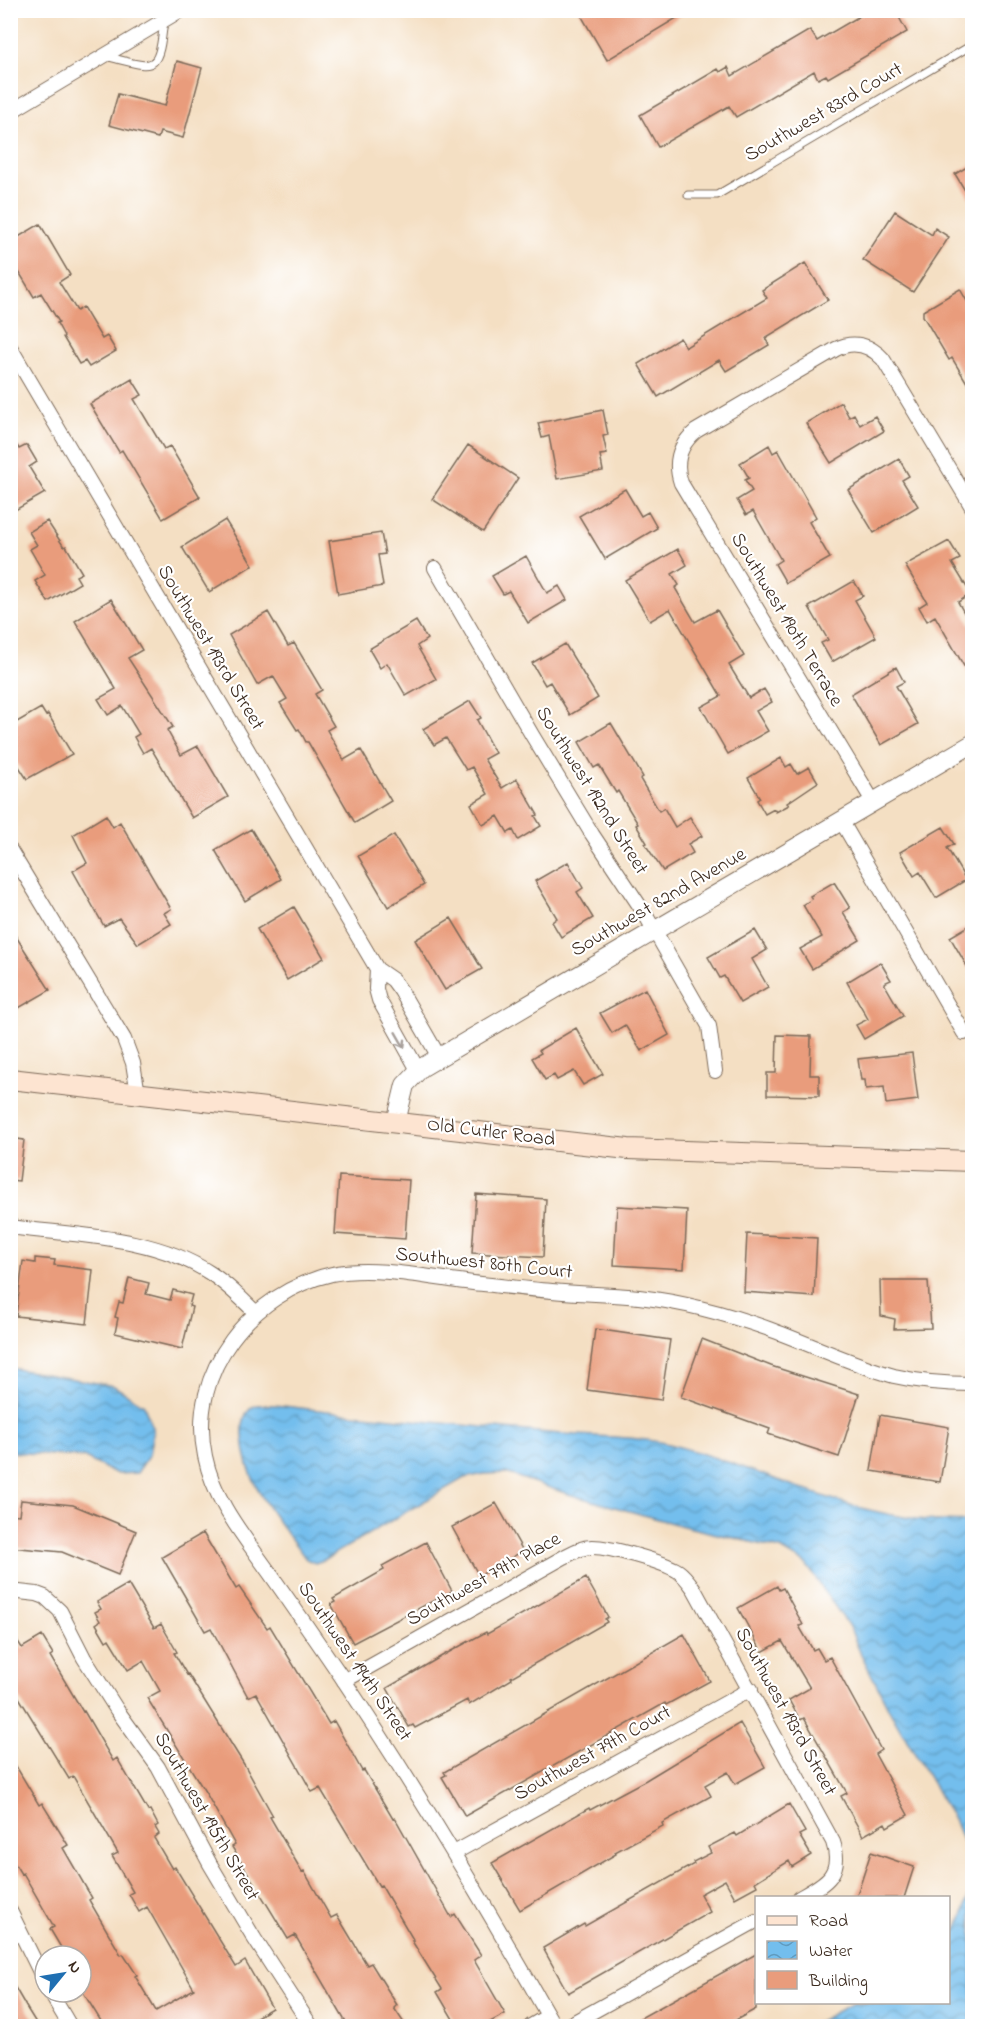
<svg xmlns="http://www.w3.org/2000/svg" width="983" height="2037" font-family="'Indie Flower',sans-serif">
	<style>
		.water { fill: url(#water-waves); stroke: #577486; stroke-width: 1.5 }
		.building { fill: #e99c7c }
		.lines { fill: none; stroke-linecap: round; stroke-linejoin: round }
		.service-casing { stroke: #7c6958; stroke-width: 9 }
		.minor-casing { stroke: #7c6958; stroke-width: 16 }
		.tertiary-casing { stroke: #7c6958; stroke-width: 20 }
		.secondary-casing { stroke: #7c6958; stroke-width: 22 }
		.service { stroke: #fff; stroke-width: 7 }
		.minor { stroke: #fff; stroke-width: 14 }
		.tertiary { stroke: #fff; stroke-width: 18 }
		.secondary { stroke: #fde4d1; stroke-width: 20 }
		.oneway { stroke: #a79f9a }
		.labels { text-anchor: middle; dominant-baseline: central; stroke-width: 4.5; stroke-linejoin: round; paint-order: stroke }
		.street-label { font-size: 20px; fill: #3b2a1e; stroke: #fff }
	</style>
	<defs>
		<pattern id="water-waves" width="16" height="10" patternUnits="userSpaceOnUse" patternTransform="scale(1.5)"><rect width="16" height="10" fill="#73beed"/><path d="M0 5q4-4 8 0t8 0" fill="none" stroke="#609bbf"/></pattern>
	</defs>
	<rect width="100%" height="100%" fill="#fff"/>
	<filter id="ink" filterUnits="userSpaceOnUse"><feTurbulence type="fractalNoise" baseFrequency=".0167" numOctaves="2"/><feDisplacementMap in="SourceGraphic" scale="12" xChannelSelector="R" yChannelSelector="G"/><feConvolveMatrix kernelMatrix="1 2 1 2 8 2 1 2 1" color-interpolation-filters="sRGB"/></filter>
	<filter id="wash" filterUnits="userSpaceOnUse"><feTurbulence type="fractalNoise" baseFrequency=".008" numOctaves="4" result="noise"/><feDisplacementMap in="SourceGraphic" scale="24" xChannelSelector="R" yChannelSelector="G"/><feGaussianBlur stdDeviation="1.35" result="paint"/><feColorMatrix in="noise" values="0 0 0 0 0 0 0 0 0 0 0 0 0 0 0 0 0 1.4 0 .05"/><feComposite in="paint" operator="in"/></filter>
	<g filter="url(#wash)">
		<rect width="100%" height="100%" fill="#f4dfc3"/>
		<!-- water -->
		<path class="water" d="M10,1368L114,1386L144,1405L153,1430L149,1455L137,1473L117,1474L83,1457L11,1452Z
			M256,1405H275C367,1416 458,1425 550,1433C590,1437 632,1435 672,1445C772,1470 865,1528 972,1521V2026H810L853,2003L948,2002L949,1943L963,1917L971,1888L969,1858L956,1824L891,1713L859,1650L850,1628L806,1564L781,1549L683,1526L568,1494L506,1473L484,1474L464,1478L324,1560L315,1563L306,1559C278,1520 246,1487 243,1437C242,1423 244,1411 256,1405Z"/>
		<g id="blocks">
			<!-- building -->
			<path class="building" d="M578,10H690L607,60Z
				M870,10H895L907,32L828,78L826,75L818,79L814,71L736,117L729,106L658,147L640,115L718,69L720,72L728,67L732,76L810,30L817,41Z
				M177,61L202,68L183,138L160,132L158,138L109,125L118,94L165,106Z
				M972,164V202L955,174Z
				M895,211L932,235L935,228L949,237L913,292L863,260Z
				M40,224L70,275L59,282L77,311L83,307L102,339L107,336L116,351L89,367L85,361L79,364L63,337L64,336L57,323L59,322L41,293L34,297L10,257V242Z
				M805,263L828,300L765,338L769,345L726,371L719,360L658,397L638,364L680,338L686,347L767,298L762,290Z
				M960,289L972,310V391L952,358L949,360L923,316V311Z
				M132,379L142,395L134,399L164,449L170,446L200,497L163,519L122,450L119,452L90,404Z
				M841,402L849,417L854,414L860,425L875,416L884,431L831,463L806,423Z
				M603,410L608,435L603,436L607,454L600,455L603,471L557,479L549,436L542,438L538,423Z
				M10,434L19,449L27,445L37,462L29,467L45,493L10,513Z
				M468,445L518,478L483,532L432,499Z
				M769,445L773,453L778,450L816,517L809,522L830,558L786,583L775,564L781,560L753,511L746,515L737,500L752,491L745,480L749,478L740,463Z
				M899,459L909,476L902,480L918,506L874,533L848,490Z
				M625,489L641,516L648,512L657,528L605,559L579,516Z
				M225,520L253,565L209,592L182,547Z
				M47,521L64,547L66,546L82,573L76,576L80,583L48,602L35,581L45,575L30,549L37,545L29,532Z
				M381,533L385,554L378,555L383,586L338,594L329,541Z
				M949,541L960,559L952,563L971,594L958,602L972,627V680L935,616L927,621L919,607L927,602L905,565Z
				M678,549L687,565L672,574L679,585L675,588L695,622L717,610L744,656L729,665L749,698L764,689L772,702L756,711L768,731L728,754L701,707L721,696L670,609L650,621L625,580Z
				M526,556L547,593L559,586L567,600L528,623L509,591L503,594L492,576Z
				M854,581L863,596L855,600L876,637L832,662L821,643L828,640L809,607Z
				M111,599L142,650L128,658L173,727L167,730L181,755L198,746L228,797L192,818L151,748L143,753L134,737L139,734L122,706L108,715L98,699L116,689L75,621Z
				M268,612L288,646L294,643L322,690L315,694L334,726L327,730L344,760L361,750L391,801L355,823L308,742H306L299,729L297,730L280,703L287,699L273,676L257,685L229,635Z
				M416,621L427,639L417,646L436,679L406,696L387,663L380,668L369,649Z
				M565,644L598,698L570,715L550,682L545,685L532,663Z
				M896,667L904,682L896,686L918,724L881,745L851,694Z
				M470,701L481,718L477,720L495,753L484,759L502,788L517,779L538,815L535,816L541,826L518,840L513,830L508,833L498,816L483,825L471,804L488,794L472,767L466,770L446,738L434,745L423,729Z
				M41,708L46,716L48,714L72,754L27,779L10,753V726Z
				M611,723L643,777L640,779L659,811L664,808L675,827L690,817L702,836L688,844L693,853L663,871L645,844L647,843L636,825L638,824L618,791L616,793L599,765L594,768L579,742Z
				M781,758L786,767L791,764L797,774L809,767L818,782L787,803L789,805L776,812L774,809L765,814L757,800L760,798L748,778Z
				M106,815L113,827L120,822L171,909L164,913L171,924L138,944L119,918L104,926L73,871L87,863L73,835Z
				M943,827L954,844L947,848L966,880L936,898L920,872L914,876L900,852Z
				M251,829L281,879L245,901L215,850Z
				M394,835L424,885L388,907L358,856Z
				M568,862L583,888L577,892L593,918L561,937L552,922L557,918L535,881Z
				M834,882L850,908L843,912L860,940L812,969L800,949L822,937L803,905L812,899L810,896Z
				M294,907L324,958L287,980L257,929Z
				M451,918L482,969L445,990L415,940Z
				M972,924V975L950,937Z
				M10,927L50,990L10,1013Z
				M755,930L767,950L752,959L768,987L740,1003L724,976L720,978L708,957Z
				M880,962L891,980L884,983L903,1016L864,1039L856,1025L868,1019L847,982Z
				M645,989L669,1035L641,1051L625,1025L612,1033L600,1013Z
				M576,1028L603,1074L583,1085L574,1071L557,1080L554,1075L545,1080L532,1058L541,1053L539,1050Z
				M777,1035L811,1036L810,1075H819V1096L767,1095V1073H776Z
				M912,1053L918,1100L886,1104L884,1087L866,1089L865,1080H861L858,1059Z
				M10,1138L24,1140L19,1181L10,1180Z
				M339,1176L409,1180L405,1239L335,1234Z
				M476,1194L546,1199L543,1257L472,1253Z
				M617,1206L687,1210L684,1269L614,1265Z
				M747,1234L817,1238L814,1297L744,1292Z
				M35,1258L55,1260L54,1265L93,1270L87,1324L16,1316L23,1261L35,1263Z
				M129,1278L149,1283L146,1294L170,1300L173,1290L192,1295L189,1306L192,1307L182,1349L115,1333L118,1318L115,1317L119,1302L123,1303Z
				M880,1281H928L931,1328L894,1329L895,1319L881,1316Z
				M595,1329L670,1340L661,1400L587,1390Z
				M702,1339L771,1366L859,1394L839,1457L768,1434L770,1429L681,1397Z
				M880,1415L949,1427L940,1482L871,1471Z
				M21,1500L73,1505L136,1531L118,1575L62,1552L10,1547V1514L19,1515Z
				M496,1503L523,1551L479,1576L452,1527Z
				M203,1533L236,1589L239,1587L267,1628L270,1626L329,1724L334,1721L362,1771L364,1770L393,1819L395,1818L451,1917L455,1914L481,1955L474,1960L505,2014L483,2026H457L437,1992L442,1989L412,1941H414L381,1885L379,1886L320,1788L312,1792L256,1693L248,1697L211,1628L205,1631L162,1557Z
				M426,1542L452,1591L353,1643L331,1604L335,1602L333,1599L384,1570L382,1566Z
				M586,1578L608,1617L605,1619L607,1622L511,1677L512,1679L469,1705L467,1700L415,1728L413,1725L409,1727L387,1688L442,1656L486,1632L487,1634Z
				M128,1584L154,1628L161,1624L177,1652L174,1653L187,1675L188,1674L245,1766L273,1816L270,1817L302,1872L304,1871L331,1918L337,1915L367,1965L371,1963L397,2005L394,2008L406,2026H348L295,1935L288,1939L232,1847L235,1845L207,1795L147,1698L160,1691L143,1661L128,1670L109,1639L106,1641L96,1624L100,1621L95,1612L101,1609L97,1602Z
				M777,1586L779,1590L783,1588L803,1625L799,1626L813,1650L817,1648L824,1660L830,1657L881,1750L875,1754L908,1815L887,1827L885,1823L863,1836L841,1796L847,1793L804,1718L800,1720L789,1700L810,1688L782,1641L762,1652L738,1608Z
				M10,1629L22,1648L42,1636L53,1654L50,1656L83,1712L84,1711L113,1761L117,1758L148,1811L150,1810L158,1825L155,1827L159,1834L154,1838L172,1869L175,1867L236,1967L245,1961L272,2008L241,2026H104L81,1989V1956H66L50,1929L54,1927L23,1873L21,1874L10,1856V1756L39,1805L42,1803L68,1845L63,1848L92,1898L89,1900L121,1955L123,1954L137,1975L135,1976L156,2011L194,1989L147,1907L139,1912L129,1894L133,1892L112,1856L118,1853L73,1776L69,1779L10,1683Z
				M684,1634L710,1681L666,1705L665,1703L465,1816L442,1777L446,1775L444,1772Z
				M740,1723L765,1767L735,1784L728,1772L705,1785L711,1796L662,1823L663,1826L615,1852L616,1854L520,1910L492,1863L589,1808L590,1810L646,1780Z
				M789,1804L805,1832L799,1835L811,1855L792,1867L789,1861L755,1882L757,1886L735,1898L725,1880L700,1894L710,1912L568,1993L543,1948L584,1924L585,1926L694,1864L693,1862L711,1853L708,1847L735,1833L737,1836Z
				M871,1852L914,1867L904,1898H856Z
				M756,1954V2009L725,2026H626Z
				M10,1979L28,2010L38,2026H10Z"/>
		</g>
	</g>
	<g filter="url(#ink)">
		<use href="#blocks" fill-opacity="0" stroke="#7c6958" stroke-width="1.5"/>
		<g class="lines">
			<defs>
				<path id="service" d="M105,56C155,68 158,76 164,20
					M688,195H717L972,45"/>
				<path id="minor" d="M10,112L181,10
					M10,347L377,969L393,980L401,991L439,1057
					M435,568L532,735L592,834L645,914L709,1026L715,1071
					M874,803L681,483C674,462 679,445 696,431L836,349C854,340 870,345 883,359L972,507
					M842,822L964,1033
					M10,850L124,1039L133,1063L138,1094
					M377,969L376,989L379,1000L418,1070
					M10,1227C77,1236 152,1235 210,1273C227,1284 241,1298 255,1312
					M10,1591L37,1594L45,1597L60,1611L84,1658L117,1710L158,1767L210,1864L254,1938L311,2026
					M344,1681L564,1557C572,1553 581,1547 591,1547C608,1546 663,1562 678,1571C685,1576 689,1582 694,1589L833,1842C844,1875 824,1884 799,1898
					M454,1853L751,1689
					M10,1911L45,1982
					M50,1992L70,2026
					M531,2026L548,2016
					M554,2026C487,1907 417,1790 341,1676C317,1641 293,1606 269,1572C243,1535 214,1501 205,1456C187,1371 252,1292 332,1274C374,1265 431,1278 473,1283C500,1286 526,1289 552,1291C581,1294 610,1294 639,1297C683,1302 727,1314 769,1329C810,1344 851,1364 894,1376C920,1382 946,1384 972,1384
					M567,2026L756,1921"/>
				<path id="tertiary" d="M396,1122L405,1085L421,1068L972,744"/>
				<path id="secondary" d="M10,1079L628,1149L972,1161"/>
			</defs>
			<!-- service casing -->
			<use href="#service" class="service-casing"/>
			<!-- minor casing -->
			<use href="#minor" class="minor-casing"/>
			<!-- tertiary casing -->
			<use href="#tertiary" class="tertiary-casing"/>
			<!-- secondary casing -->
			<use href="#secondary" class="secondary-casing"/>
			<!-- service -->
			<use href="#service" class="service"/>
			<!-- minor -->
			<use href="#minor" class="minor"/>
			<!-- tertiary -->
			<use href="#tertiary" class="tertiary"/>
			<!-- secondary -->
			<use href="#secondary" class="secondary"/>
		</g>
		<!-- one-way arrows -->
		<defs><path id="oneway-shaft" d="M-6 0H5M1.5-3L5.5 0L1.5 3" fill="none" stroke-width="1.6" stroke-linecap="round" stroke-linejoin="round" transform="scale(1.5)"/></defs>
		<use class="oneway" href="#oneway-shaft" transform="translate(400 1040) rotate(60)"/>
	</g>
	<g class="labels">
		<!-- street labels -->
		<g class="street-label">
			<text transform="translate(824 113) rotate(-30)">Southwest 83rd Court</text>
			<text transform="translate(786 620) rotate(59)">Southwest 190th Terrace</text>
			<text transform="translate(210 648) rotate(59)">Southwest 193rd Street</text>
			<text transform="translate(591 791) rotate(58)">Southwest 192nd Street</text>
			<text transform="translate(659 903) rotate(-30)">Southwest 82nd Avenue</text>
			<text transform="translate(491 1133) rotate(7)">Old Cutler Road</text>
			<text transform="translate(484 1264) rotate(6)">Southwest 80th Court</text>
			<text transform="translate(484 1580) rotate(-29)">Southwest 79th Place</text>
			<text transform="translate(354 1662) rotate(56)">Southwest 194th Street</text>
			<text transform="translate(785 1712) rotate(61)">Southwest 193rd Street</text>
			<text transform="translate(593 1754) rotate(-29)">Southwest 79th Court</text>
			<text transform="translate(206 1817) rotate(60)">Southwest 195th Street</text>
		</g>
	</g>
	<!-- margin -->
	<rect width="983" height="2037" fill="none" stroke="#fff" stroke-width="36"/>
	<!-- legend -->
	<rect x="755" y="1896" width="195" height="108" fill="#ffffff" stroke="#b1aaa5" stroke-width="1.5"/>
	<rect x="767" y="1916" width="30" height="9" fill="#fde4d1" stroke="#b1aaa5" stroke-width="1.5"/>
	<text x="809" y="1926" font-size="18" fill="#3b2a1e">Road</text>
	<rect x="767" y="1941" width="30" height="18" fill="url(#water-waves)" stroke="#b1aaa5" stroke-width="1.5"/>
	<text x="809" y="1956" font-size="18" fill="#3b2a1e">Water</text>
	<rect x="767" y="1971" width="30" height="18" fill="#e99c7c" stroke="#b1aaa5" stroke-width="1.5"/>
	<text x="809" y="1986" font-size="18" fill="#3b2a1e">Building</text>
	<!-- north arrow -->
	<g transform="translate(63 1974) rotate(60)"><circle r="28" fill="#ffffff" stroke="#b1aaa5" stroke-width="1.5"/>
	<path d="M0-4.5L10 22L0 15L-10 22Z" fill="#1f6fb2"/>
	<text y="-9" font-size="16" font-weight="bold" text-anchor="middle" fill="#3b2a1e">N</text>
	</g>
</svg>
